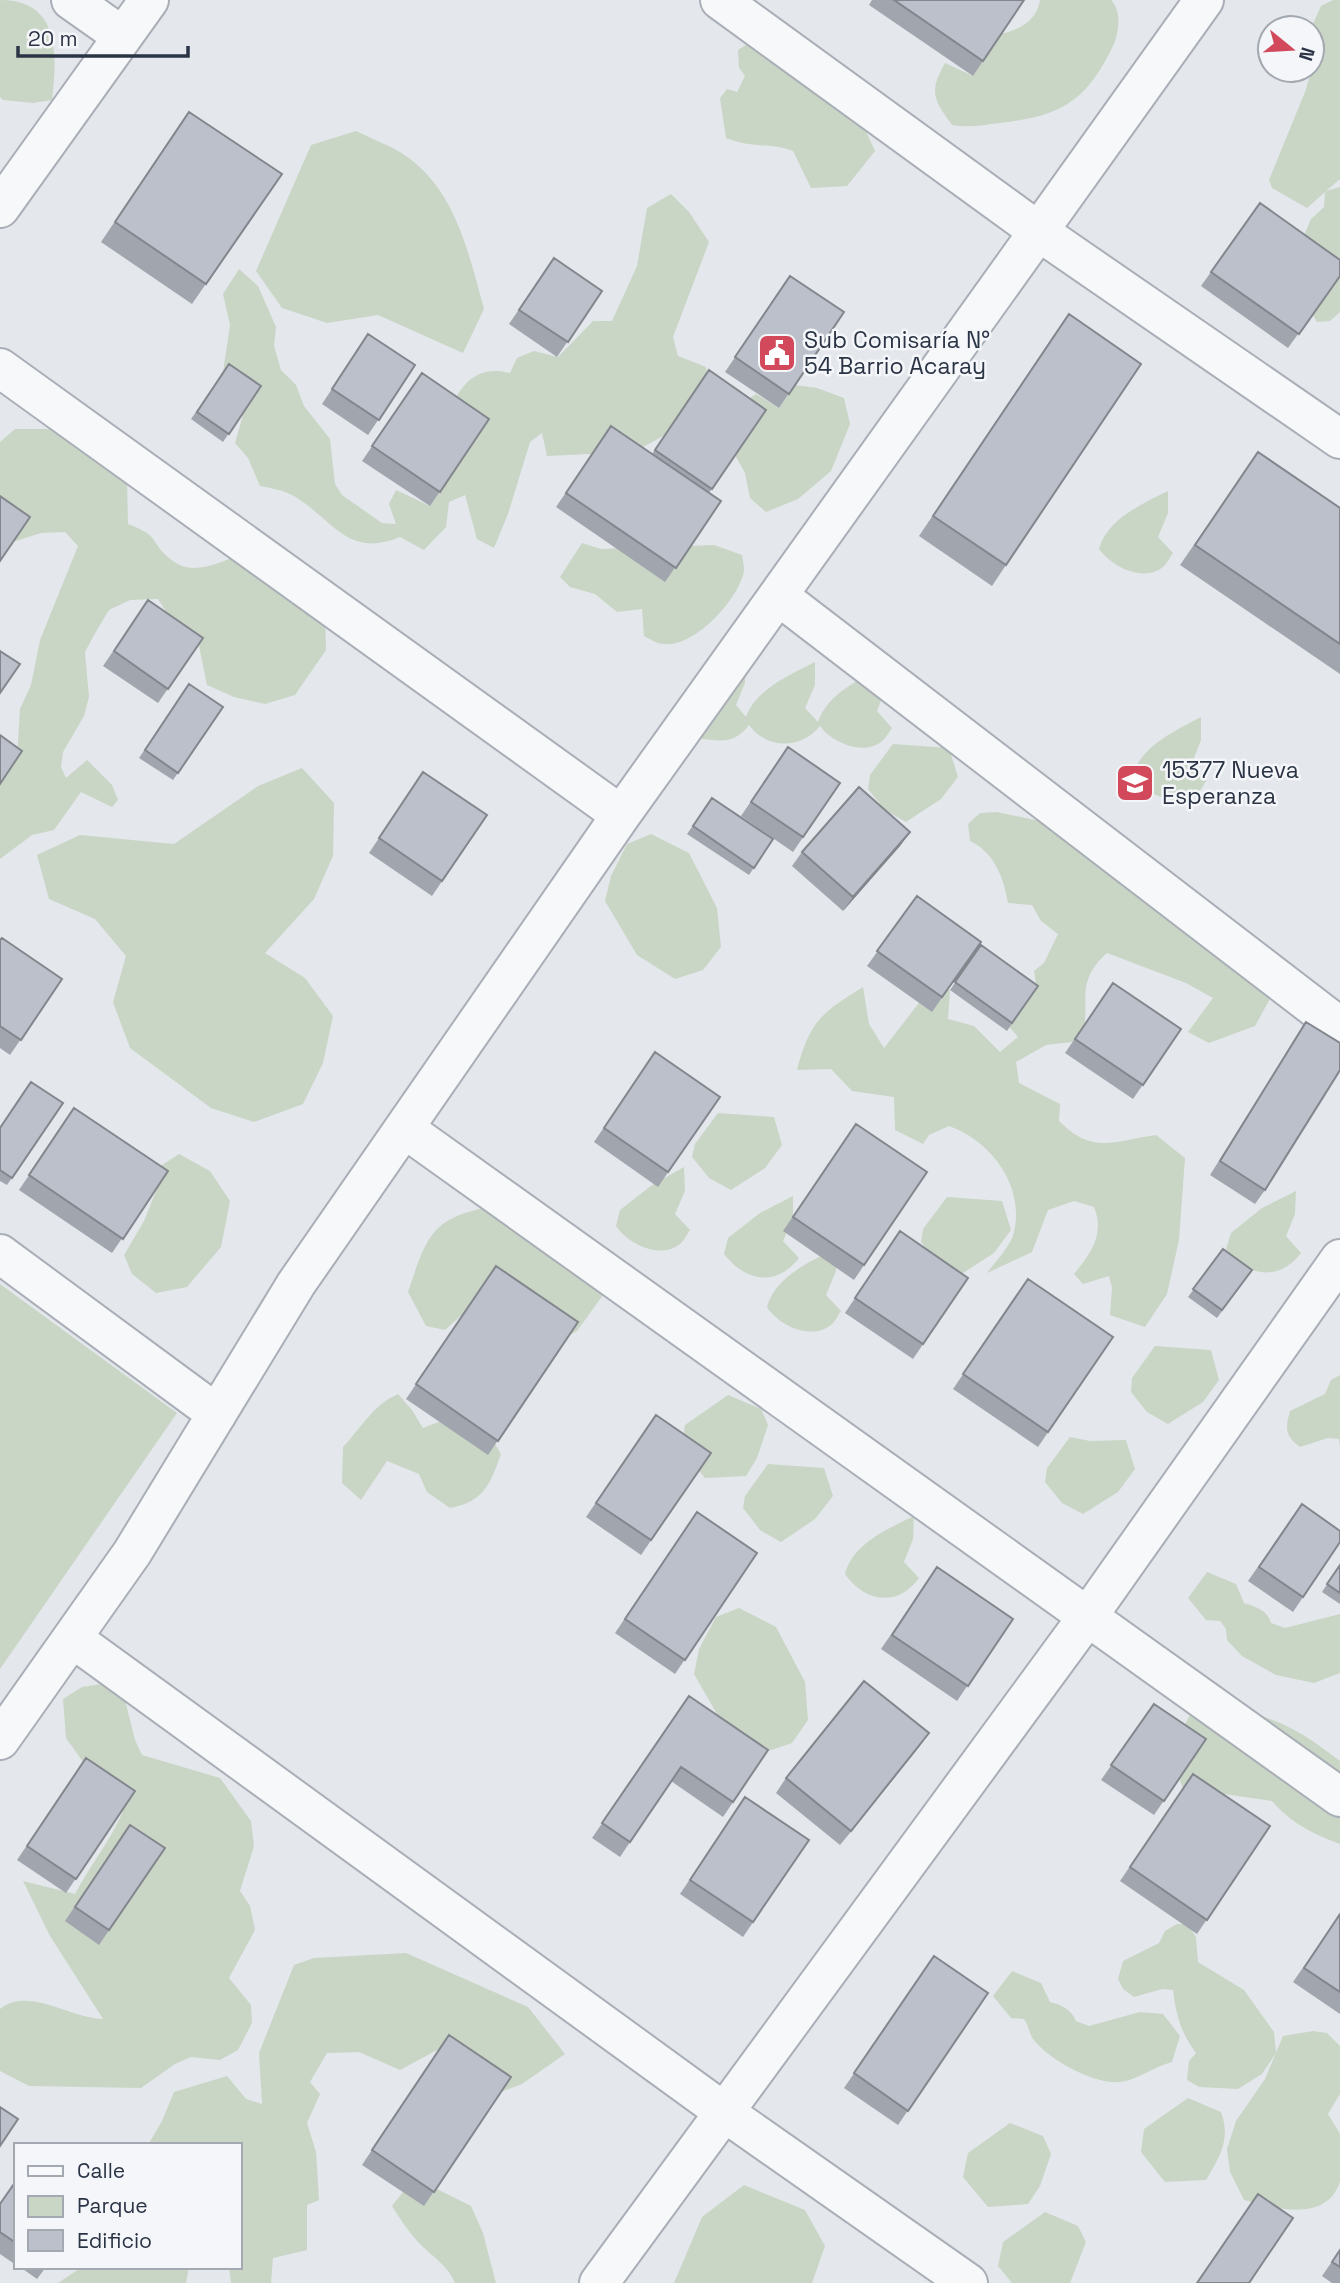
<svg xmlns="http://www.w3.org/2000/svg" width="1340" height="2283" font-family="'Space Grotesk',sans-serif">
	<style>
		.green { fill: #c9d6c5 }
		.lines { fill: none; stroke-linecap: round; stroke-linejoin: round }
		.street-casing { stroke: #a9aeb7; stroke-width: 42 }
		.street { stroke: #f7f8fa; stroke-width: 38 }
		.wall { fill: #a1a5ae }
		.shaded-wall { fill: #83868d }
		.building { fill: #bbc0ca; stroke: #83868d; stroke-width: 2 }
		.labels { text-anchor: middle; dominant-baseline: central; stroke-width: 5; stroke-linejoin: round; paint-order: stroke }
		.poi-label { font-size: 23px; fill: #2b3445; stroke: #f4f6f9; text-anchor: start }
	</style>
	<rect width="100%" height="100%" fill="#e4e7ec"/>
	<!-- green -->
	<path class="green" d="M0,0C61,0 57,56 52,100L33,103L3,100L0,97Z
		M1040,0H1111C1122,11 1119,33 1113,46C1086,102 1061,116 1000,123C983,125 970,128 952,125C933,99 929,92 945,63L973,76L1000,34C1019,30 1037,21 1040,0Z
		M1333,0H1340V179L1326,191L1340,187V312L1330,321L1317,322L1304,301L1303,238L1311,219L1324,207L1325,192L1307,208L1272,188L1269,180L1305,92L1321,39L1313,24L1321,6Z
		M750,42L859,116L875,151L847,186L811,188L793,151C770,142 753,149 726,138L720,98L727,89L737,92L745,76L739,68L738,50Z
		M356,131C370,138 386,144 400,152C455,186 468,251 484,309L463,353L378,315L327,323L282,308L256,271L311,145Z
		M671,194L689,212L709,242L673,337L678,356L706,367L708,378L685,424L634,452L547,456L542,433L530,442L508,514L494,548L477,539L465,495L449,502L446,527L424,550L400,537C346,559 334,519 292,495C283,490 270,488 260,486L248,458L235,443L245,408L256,394L223,372L230,325L223,294L239,269L258,286L276,327L274,346L281,370L296,385L304,406L330,439L335,484L342,495L382,523L396,524L389,504L396,490L430,506C440,460 442,355 510,373L517,358L534,351L558,357L593,321H612L637,266L647,208Z
		M795,385L817,388L844,398L850,424L831,471L798,499L766,512L750,498L745,473L735,455L746,401L756,394L779,408Z
		M15,429H55L127,480L128,524C162,537 148,540 169,558C191,578 218,563 242,554L325,614L326,650L295,695L265,704L234,697L207,685L199,646L181,635L158,599L130,600L109,610L94,635L85,652L89,697L84,716L63,752L61,767L66,778L87,760L112,785L118,800L112,807L81,792L54,830L32,835L0,859V784L17,758L20,709L31,685L40,640L78,546L65,532L41,533L0,546V442Z
		M1168,491V513L1158,537L1173,553C1170,557 1167,564 1163,567C1143,583 1111,566 1099,549C1107,519 1142,504 1168,491Z
		M582,543L601,549L714,545L742,555C743,560 744,566 744,571C739,599 694,648 664,644C657,644 650,639 644,636L642,609L617,612L595,594L570,587L560,577Z
		M745,659V683L736,705L746,717C756,689 790,675 815,662V685L805,708L818,722C828,693 860,679 887,665L886,688L877,711L892,728C889,732 886,738 881,742C863,756 831,742 820,726C802,749 767,750 749,725C734,745 720,741 697,738Z
		M1201,717V740L1192,763L1207,780C1204,784 1201,790 1197,794C1177,810 1144,793 1133,775C1141,746 1175,731 1201,717Z
		M893,744L949,748L958,777L941,799L906,822L885,810L868,789L870,775Z
		M302,768L334,803L333,856L314,899L265,953L305,978L333,1016L323,1063L303,1104L254,1122L211,1108L130,1048L113,1002L126,956L95,919L49,899L37,855L80,835L174,844L258,786Z
		M997,812L1059,825L1271,997L1255,1026L1209,1043L1188,1032L1213,998L1186,983L1107,953C1072,984 1093,1005 1081,1041L1046,1045L1016,1062L1019,1083L1060,1104L1059,1121C1093,1155 1113,1141 1156,1135L1185,1158L1179,1240L1167,1294L1145,1327L1110,1315L1112,1288L1109,1276L1083,1284L1074,1274C1091,1253 1105,1234 1094,1207L1074,1201L1048,1210L1032,1252L987,1273C995,1262 1011,1246 1014,1232C1025,1186 991,1141 949,1126L929,1135L923,1144L895,1130L894,1097L852,1091L831,1069L797,1070C810,1021 821,1013 863,987L869,1024L884,1048L929,990H950L948,1019L974,1026L1000,1052L1018,1037L1006,1023L1017,976L1036,983L1034,971L1044,963L1058,934L1041,921L1032,905L1008,903C1004,878 994,852 970,841L968,824L980,813Z
		M651,834L689,853L717,908L721,947L703,970L675,979L637,955L605,901L611,876L627,844Z
		M718,1113L774,1117L782,1145L765,1168L731,1190L709,1178L692,1157L695,1144Z
		M179,1154L210,1171L230,1201L221,1247L187,1287L156,1293L132,1274L124,1255L144,1221L158,1186L150,1173Z
		M684,1167L685,1191L675,1214L690,1230C687,1234 684,1241 680,1244C661,1260 628,1244 616,1226L620,1210L652,1185Z
		M1296,1191L1295,1214L1286,1236L1301,1253C1279,1282 1247,1277 1226,1249L1231,1233L1262,1208Z
		M793,1196V1219L783,1241L799,1258C777,1287 745,1282 724,1254L728,1238L760,1213Z
		M947,1197L1002,1201L1011,1230L994,1253L960,1275L938,1263L921,1242L923,1229Z
		M499,1205L562,1266L603,1295L577,1331L568,1336L486,1280L465,1312L445,1330L426,1326L408,1292C429,1230 433,1217 499,1205Z
		M835,1249L836,1271L826,1295L841,1311C838,1315 835,1322 831,1325C811,1341 778,1325 767,1307C775,1277 809,1262 835,1249Z
		M0,1284L177,1413L0,1669Z
		M1155,1346L1211,1350L1219,1380L1203,1402L1168,1424L1147,1412L1131,1392L1132,1378Z
		M1340,1375V1447L1339,1439L1328,1438L1300,1447C1285,1436 1285,1429 1290,1411L1325,1394L1331,1380Z
		M398,1394L412,1410L423,1428L462,1413L482,1422L501,1454C490,1485 483,1502 450,1508L427,1492L419,1474L387,1461L361,1500L342,1483L343,1447C362,1427 373,1405 398,1394Z
		M728,1395L761,1409L768,1425L757,1458L746,1476L705,1478L681,1449L685,1425Z
		M1070,1437L1090,1441L1126,1440L1135,1469L1118,1492L1083,1514L1062,1503L1045,1482L1047,1468Z
		M768,1464L824,1468L833,1496L815,1519L781,1542L760,1530L743,1508L745,1496Z
		M914,1516L913,1539L904,1562L919,1578C898,1607 865,1603 845,1574C853,1543 888,1529 914,1516Z
		M1207,1572L1236,1584L1244,1603C1257,1607 1267,1610 1271,1623L1285,1628L1340,1614V1673L1314,1683L1276,1675L1242,1656L1227,1640L1226,1629L1220,1621L1206,1620L1188,1598Z
		M739,1608L776,1627L805,1682L808,1720L792,1743L762,1753L725,1728L694,1674L699,1649L716,1617Z
		M101,1684L125,1700L135,1740L142,1755L220,1778L251,1821L254,1846L240,1891L250,1906L255,1930L229,1978L251,2005L252,2023L238,2050L220,2060L191,2057L175,2064L141,2088L29,2086L0,2071V2009C29,1986 71,2019 103,2019L50,1936L23,1881L75,1894C91,1863 113,1838 125,1806L91,1773L66,1738L63,1699L82,1687Z
		M1193,1709C1259,1708 1288,1721 1340,1761V1844C1313,1834 1291,1823 1272,1801L1183,1788L1169,1755Z
		M1177,1924H1188L1196,1937L1198,1962L1244,1990L1274,2032L1276,2053L1262,2074L1238,2089L1199,2087L1187,2080L1189,2061L1196,2053C1181,2033 1176,2015 1173,1990L1162,1989L1134,1997L1123,1989L1118,1979L1123,1961L1159,1943L1165,1931Z
		M406,1953L528,2007L565,2054L522,2084L501,2092L439,2049L400,2070L359,2052L327,2053L310,2082L320,2094L307,2123L316,2152L319,2200L307,2205V2250L273,2258L271,2283H231L229,2267H240V2145H148L162,2121L174,2092L227,2076L246,2099L262,2104L259,2053L294,1965L314,1958Z
		M1012,1971L1041,1983L1050,2002C1062,2005 1071,2009 1076,2021L1089,2026L1140,2012L1163,2014L1180,2036L1172,2062C1155,2066 1138,2080 1120,2082C1094,2085 1048,2059 1033,2039C1029,2033 1029,2026 1024,2019L1011,2018L993,1996Z
		M1313,2031L1327,2033L1340,2046V2094L1328,2114L1340,2134V2181C1328,2223 1274,2209 1244,2200L1230,2172L1227,2149L1236,2121L1265,2079L1283,2036Z
		M1188,2098L1221,2112C1231,2139 1220,2157 1206,2180L1165,2182L1141,2152L1144,2129Z
		M1010,2123L1043,2136L1051,2154L1040,2186L1028,2204L988,2207L963,2177L968,2153Z
		M425,2183L471,2206L483,2233L496,2283H455C447,2264 431,2256 418,2242C408,2231 400,2219 392,2206L403,2192Z
		M744,2185L805,2210L825,2246L812,2283H674L702,2217Z
		M1045,2212L1078,2226L1086,2242L1070,2283H1012L998,2266L1003,2242Z
		M82,2267H189L186,2283H58Z"/>
	<g class="lines">
		<defs>
			<path id="street" d="M71,0L122,36
				M720,0L1038,231L1340,439
				M0,208L149,0
				M0,368L621,815
				M780,597L1340,1027
				M405,1129L1340,1797
				M0,1254L217,1414
				M72,1638L724,2112L968,2283
				M0,1740L132,1553L296,1284L621,815L1204,0
				M599,2283L1088,1616L1340,1259"/>
		</defs>
		<!-- street casing -->
		<use href="#street" class="street-casing"/>
		<!-- street -->
		<use href="#street" class="street"/>
	</g>
	<!-- wall -->
	<path class="wall" d="M872,0H1024L973,76L869,5Z
		M175,132L282,174L192,304L101,242Z
		M1260,203L1340,276L1288,348L1201,286Z
		M554,258L602,291L557,357L509,324Z
		M790,276L844,312L779,408L725,372Z
		M368,334L415,365L368,435L322,404Z
		M1054,335L1006,565L992,586L919,536Z
		M229,364L261,386L223,442L191,419Z
		M709,370L766,410L709,493L721,501L665,582L556,507L611,426L652,454Z
		M422,373L489,419L430,506L362,461Z
		M1258,452L1340,508V674L1180,565Z
		M148,600L203,638L158,703L103,666Z
		M189,684L223,707L173,780L139,758Z
		M788,747L840,783L793,852L741,816Z
		M423,772L487,815L432,896L369,853Z
		M712,798L773,839L749,875L687,834Z
		M910,832L900,846L843,911L792,866L802,852Z
		M917,896L981,942L932,1012L867,966Z
		M0,940L62,979L10,1055L0,1048Z
		M981,945L1038,986L1007,1031L950,990Z
		M1113,983L1181,1029L1133,1099L1065,1053Z
		M1306,1022L1265,1190L1255,1204L1210,1175Z
		M655,1052L720,1097L658,1187L594,1142Z
		M63,1103L7,1185L0,1181V1128Z
		M74,1108L168,1171L112,1253L19,1190Z
		M856,1124L927,1172L854,1280L783,1231Z
		M900,1231L968,1278L913,1359L845,1313Z
		M1223,1249L1252,1270L1217,1318L1188,1297Z
		M496,1266L578,1322L488,1455L406,1399Z
		M1028,1279L1113,1337L1038,1447L953,1389Z
		M656,1415L711,1453L641,1555L586,1517Z
		M1302,1504L1340,1542L1293,1612L1248,1581Z
		M697,1512L757,1553L675,1674L615,1633Z
		M1340,1565V1604L1322,1592Z
		M937,1567L1013,1619L957,1701L881,1649Z
		M689,1696L768,1750L723,1817L671,1781L620,1857L592,1838Z
		M1154,1704L1206,1739L1154,1815L1101,1780Z
		M929,1733L919,1747L840,1845L776,1793L786,1778Z
		M86,1758L135,1791L66,1893L17,1860Z
		M1193,1774L1270,1826L1197,1934L1120,1881Z
		M745,1797L809,1840L743,1937L680,1894Z
		M130,1825L165,1848L99,1945L65,1921Z
		M1340,1914V2014L1293,1982Z
		M934,1956L988,1993L898,2125L844,2088Z
		M439,2049L511,2077L424,2206L362,2165Z
		M16,2181V2265L0,2254V2204Z
		M1340,2250V2283H1332L1322,2276Z
		M20,2267H46L37,2279Z"/>
	<!-- shaded-wall -->
	<path class="shaded-wall" d="M910,832L900,846L843,911L853,897Z
		M929,1733L919,1747L840,1845L851,1831Z"/>
	<!-- building -->
	<path class="building" d="M894,0H1024L983,61Z
		M189,112L282,174L206,284L115,222Z
		M1260,203L1340,260V276L1299,334L1211,272Z
		M554,258L602,291L568,342L519,310Z
		M790,276L844,312L789,394L735,357Z
		M1069,314L1141,364L1006,565L933,516Z
		M368,334L415,365L379,420L332,389Z
		M229,364L261,386L229,434L197,412Z
		M709,370L766,410L712,489L655,450Z
		M422,373L489,419L440,492L372,446Z
		M611,426L721,501L676,568L566,493Z
		M1258,452L1340,508V644L1195,545Z
		M0,496L30,517L0,561Z
		M148,600L203,638L168,689L114,651Z
		M0,651L20,664L0,693Z
		M189,684L223,707L178,773L145,750Z
		M0,735L22,751L0,784Z
		M788,747L840,783L803,837L751,802Z
		M423,772L487,815L442,881L379,838Z
		M859,787L910,832L853,897L802,852Z
		M712,798L773,839L754,868L693,826Z
		M917,896L981,942L942,997L877,951Z
		M2,938L62,979L21,1040L0,1026V940Z
		M981,945L1038,986L1012,1023L955,982Z
		M1113,983L1181,1029L1143,1085L1075,1039Z
		M1306,1022L1340,1043V1070L1265,1190L1220,1161Z
		M655,1052L720,1097L668,1172L604,1128Z
		M31,1082L63,1103L12,1178L0,1170V1128Z
		M74,1108L168,1171L123,1239L29,1175Z
		M856,1124L927,1172L864,1265L793,1217Z
		M900,1231L968,1278L923,1344L855,1298Z
		M1223,1249L1252,1270L1222,1310L1193,1289Z
		M496,1266L578,1322L498,1441L416,1384Z
		M1028,1279L1113,1337L1048,1432L963,1374Z
		M656,1415L711,1453L651,1540L596,1503Z
		M1302,1504L1340,1531V1542L1303,1597L1259,1567Z
		M697,1512L757,1553L685,1660L625,1619Z
		M1340,1565V1593L1327,1584Z
		M937,1567L1013,1619L968,1686L892,1635Z
		M864,1681L929,1733L851,1831L786,1778Z
		M689,1696L768,1750L733,1802L681,1767L630,1842L602,1823Z
		M1154,1704L1206,1739L1164,1801L1111,1765Z
		M86,1758L135,1791L76,1879L27,1846Z
		M1193,1774L1270,1826L1207,1920L1130,1867Z
		M745,1797L809,1840L753,1922L690,1880Z
		M130,1825L165,1848L109,1930L75,1907Z
		M1340,1914V1992L1304,1968Z
		M934,1956L988,1993L908,2111L854,2073Z
		M449,2035L511,2077L434,2192L372,2150Z
		M0,2107L18,2119L0,2146Z
		M16,2181V2243L0,2232V2204Z
		M1258,2194L1293,2218L1249,2283H1197Z
		M1340,2250V2267L1332,2262Z"/>
	<!-- icons -->
	<defs>
		<symbol id="civic-square" viewBox="-11 -11 22 22"><rect x="-9" y="-9" width="18" height="18" rx="4" fill="#d1495b" stroke="#f4f6f9"/><path d="M-.6-6.5H3V-4.5H.6V-3L4-1V1h2V6H-6V1h2V-1L-.6-3ZM-1.2 2.5V6h2.4V2.5Z" fill="#fff"/></symbol>
		<symbol id="school-square" viewBox="-11 -11 22 22"><rect x="-9" y="-9" width="18" height="18" rx="4" fill="#d1495b" stroke="#f4f6f9"/><path d="M0-5L7-2L0 1L-7-2ZM-4 1L0 2.5L4 1V4Q0 6-4 4Z" fill="#fff"/></symbol>
	</defs>
	<g fill-rule="evenodd">
		<use href="#civic-square" x="755" y="331" width="44" height="44"/>
		<use href="#school-square" x="1113" y="761" width="44" height="44"/>
	</g>
	<g class="labels">
		<!-- poi labels -->
		<g class="poi-label">
			<text x="804" y="340">Sub Comisaría N°<tspan x="804" dy="26">54 Barrio Acaray</tspan></text>
			<text x="1162" y="770">15377 Nueva<tspan x="1162" dy="26">Esperanza</tspan></text>
		</g>
	</g>
	<!-- legend -->
	<rect x="14" y="2143" width="228" height="126" fill="#f4f6f9" stroke="#a4a8b1" stroke-width="2"/>
	<rect x="28" y="2166" width="35" height="10" fill="#f7f8fa" stroke="#a4a8b1" stroke-width="2"/>
	<text x="77" y="2178" font-size="21" fill="#2b3445">Calle</text>
	<rect x="28" y="2196" width="35" height="21" fill="#c9d6c5" stroke="#a4a8b1" stroke-width="2"/>
	<text x="77" y="2213" font-size="21" fill="#2b3445">Parque</text>
	<rect x="28" y="2230" width="35" height="21" fill="#bbc0ca" stroke="#a4a8b1" stroke-width="2"/>
	<text x="77" y="2248" font-size="21" fill="#2b3445">Edificio</text>
	<!-- north arrow -->
	<g transform="translate(1291 49) rotate(108)"><circle r="33" fill="#f4f6f9" stroke="#a4a8b1" stroke-width="2"/>
	<path d="M0-5L12 26L0 18L-12 26Z" fill="#d1495b"/>
	<text y="-10" font-size="19" font-weight="bold" text-anchor="middle" fill="#2b3445">N</text>
	</g>
	<!-- scale -->
	<path d="M18 46v10h170v-10" fill="none" stroke="#2b3445" stroke-width="3.5"/>
	<text x="28" y="46" font-size="21" fill="#2b3445" stroke="#f4f6f9" stroke-width="5" paint-order="stroke">20 m</text>
</svg>
